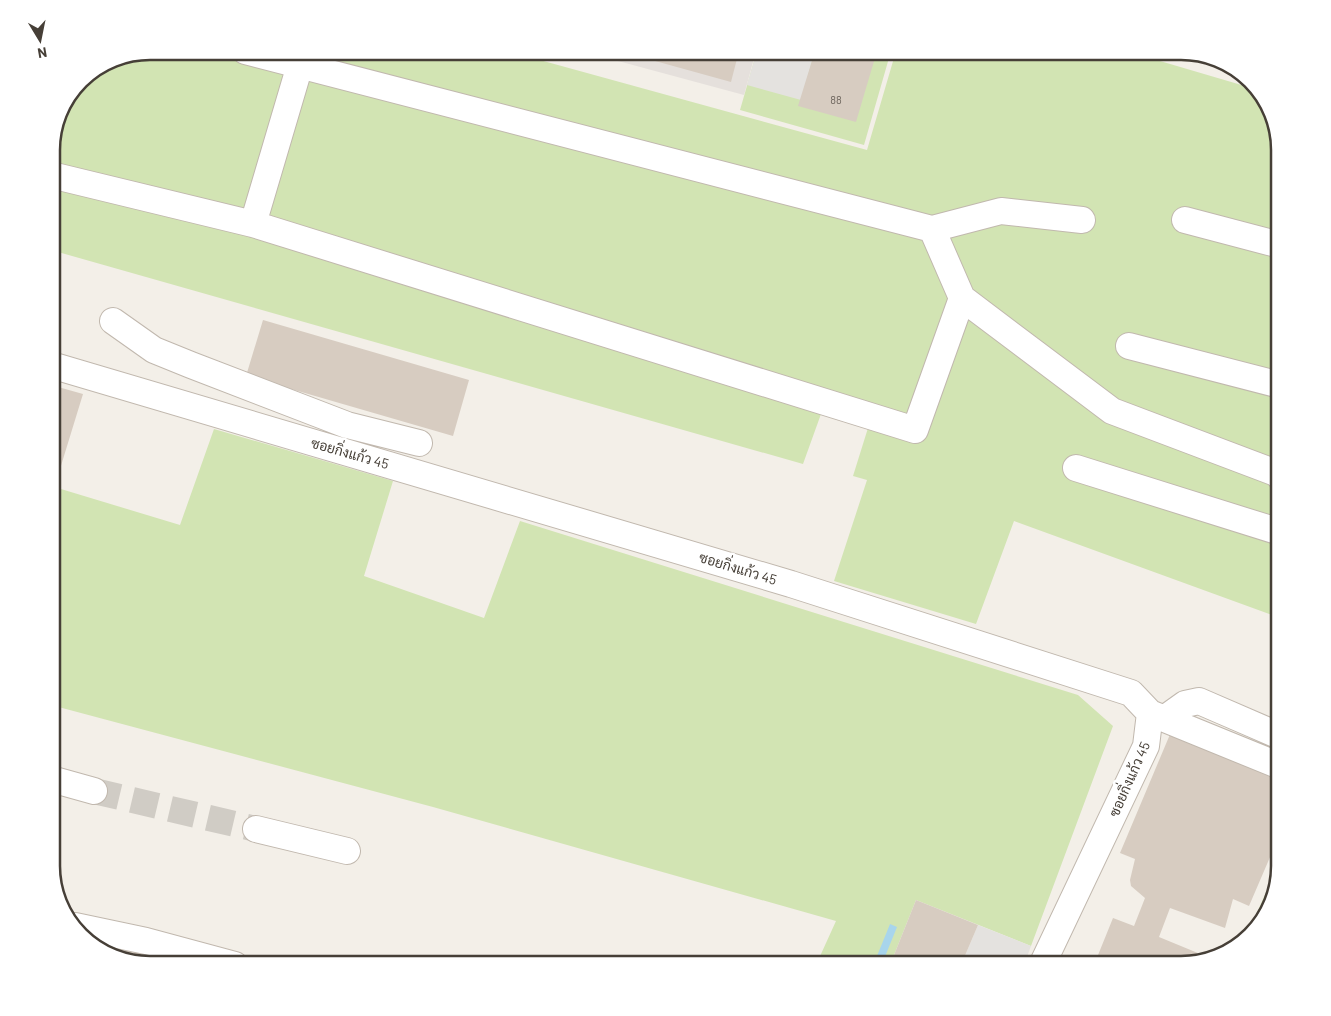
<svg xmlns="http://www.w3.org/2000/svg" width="1331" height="1016" font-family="Barlow,Sarabun,sans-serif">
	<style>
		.industrial { fill: #e5e0dc }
		.green { fill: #d2e4b3 }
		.parking { fill: #e4e2df }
		.water { fill: #a8d5ec }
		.building { fill: #d7ccc1 }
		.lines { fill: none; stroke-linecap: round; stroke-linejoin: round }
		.minor-tunnel { stroke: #d0ccc5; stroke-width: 26; stroke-dasharray: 26 13; stroke-linecap: butt }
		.minor-casing { stroke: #c1b8ae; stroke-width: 28 }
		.minor { stroke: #fff; stroke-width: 26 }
		.labels { text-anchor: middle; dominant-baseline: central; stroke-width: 5; stroke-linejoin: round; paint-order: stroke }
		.number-label { font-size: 11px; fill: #6a625a }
		.street-label { font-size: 14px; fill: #463f37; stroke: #fff }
		.rim { fill: none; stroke: #463f37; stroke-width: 2.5 }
	</style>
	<rect width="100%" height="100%" fill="#f3efe8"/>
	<!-- industrial -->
	<path class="industrial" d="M581,51H756L744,95Z"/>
	<!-- green -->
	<path class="green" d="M150,51H507L867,150L896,51H1126L1255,89L1269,106L1280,149V618L1014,521L976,624L834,581L867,480L853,476L868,428L821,414L803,464L51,250C51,184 36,91 112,59C123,54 138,54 150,51Z
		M757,51H891L864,145L740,110Z
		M214,429L393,481L364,576L484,618L520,521L1078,695L1113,726L1031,946L916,900L890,965H816L836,921L433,807L51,705V486L180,525Z
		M1280,861V867L1257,928L1251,926Z"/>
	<!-- parking -->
	<path class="parking" d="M757,51H815L801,100L747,85Z
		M978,925L1031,946L1024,965H961Z"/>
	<!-- water -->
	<path class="water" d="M890,924L897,927L884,959L877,956Z"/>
	<!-- building -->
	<path class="building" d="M619,51H739L731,82Z
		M815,51H877L856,122L798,106Z
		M263,320L469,380L453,436L246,376Z
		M51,385L83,394L56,482L51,481Z
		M1171,732L1280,778V834L1249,906L1233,899L1225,928L1170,908L1159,937L1210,958L1181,965H1094L1113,918L1134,926L1145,898L1131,886L1130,880L1135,859L1120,853Z
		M916,900L978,925L961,965H890Z
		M104,939L196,965H149L101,948Z"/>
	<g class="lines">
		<!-- minor-tunnel -->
		<path class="minor-tunnel" d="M94,791L256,829"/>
		<defs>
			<path id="minor" d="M245,51L932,229L1001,211L1082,220
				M51,175L253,224L915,430L962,298L932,229
				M1185,220L1280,245
				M253,224L300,65
				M962,298L1112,411L1276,473L1280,477
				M113,321L154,350L191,365L347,425L419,443
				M1129,346L1280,385
				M51,365L791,584L1131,693L1150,713L1146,746L1042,965
				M1076,468L1280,532
				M1150,713L1280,766
				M1164,719L1185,704L1199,701L1280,736
				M51,779L94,791
				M256,829L347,851
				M75,926L146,941L235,965"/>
		</defs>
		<!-- minor casing -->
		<use href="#minor" class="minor-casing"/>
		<!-- minor -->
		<use href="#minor" class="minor"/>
	</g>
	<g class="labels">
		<!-- number labels -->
		<g class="number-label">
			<text x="836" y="99">88</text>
		</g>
		<!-- street labels -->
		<g class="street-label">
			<text transform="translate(350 453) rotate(16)">ซอยกิ่งแก้ว 45</text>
			<text transform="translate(738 568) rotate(17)">ซอยกิ่งแก้ว 45</text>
			<text transform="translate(1129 779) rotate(-66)">ซอยกิ่งแก้ว 45</text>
		</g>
	</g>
	<!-- crop -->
	<path d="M0 0H1331V1016H0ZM150 60H1181A90 90 0 0 1 1271 150V866A90 90 0 0 1 1181 956H150A90 90 0 0 1 60 866V150A90 90 0 0 1 150 60Z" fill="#fff" fill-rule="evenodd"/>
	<path class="rim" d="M150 60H1181A90 90 0 0 1 1271 150V866A90 90 0 0 1 1181 956H150A90 90 0 0 1 60 866V150A90 90 0 0 1 150 60Z"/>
	<!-- north arrow -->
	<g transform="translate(40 40) rotate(170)" stroke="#ffffff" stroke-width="4" paint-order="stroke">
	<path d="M0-4L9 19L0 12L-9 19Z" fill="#463f37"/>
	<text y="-8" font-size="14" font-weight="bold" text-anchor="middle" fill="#463f37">N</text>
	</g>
</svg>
